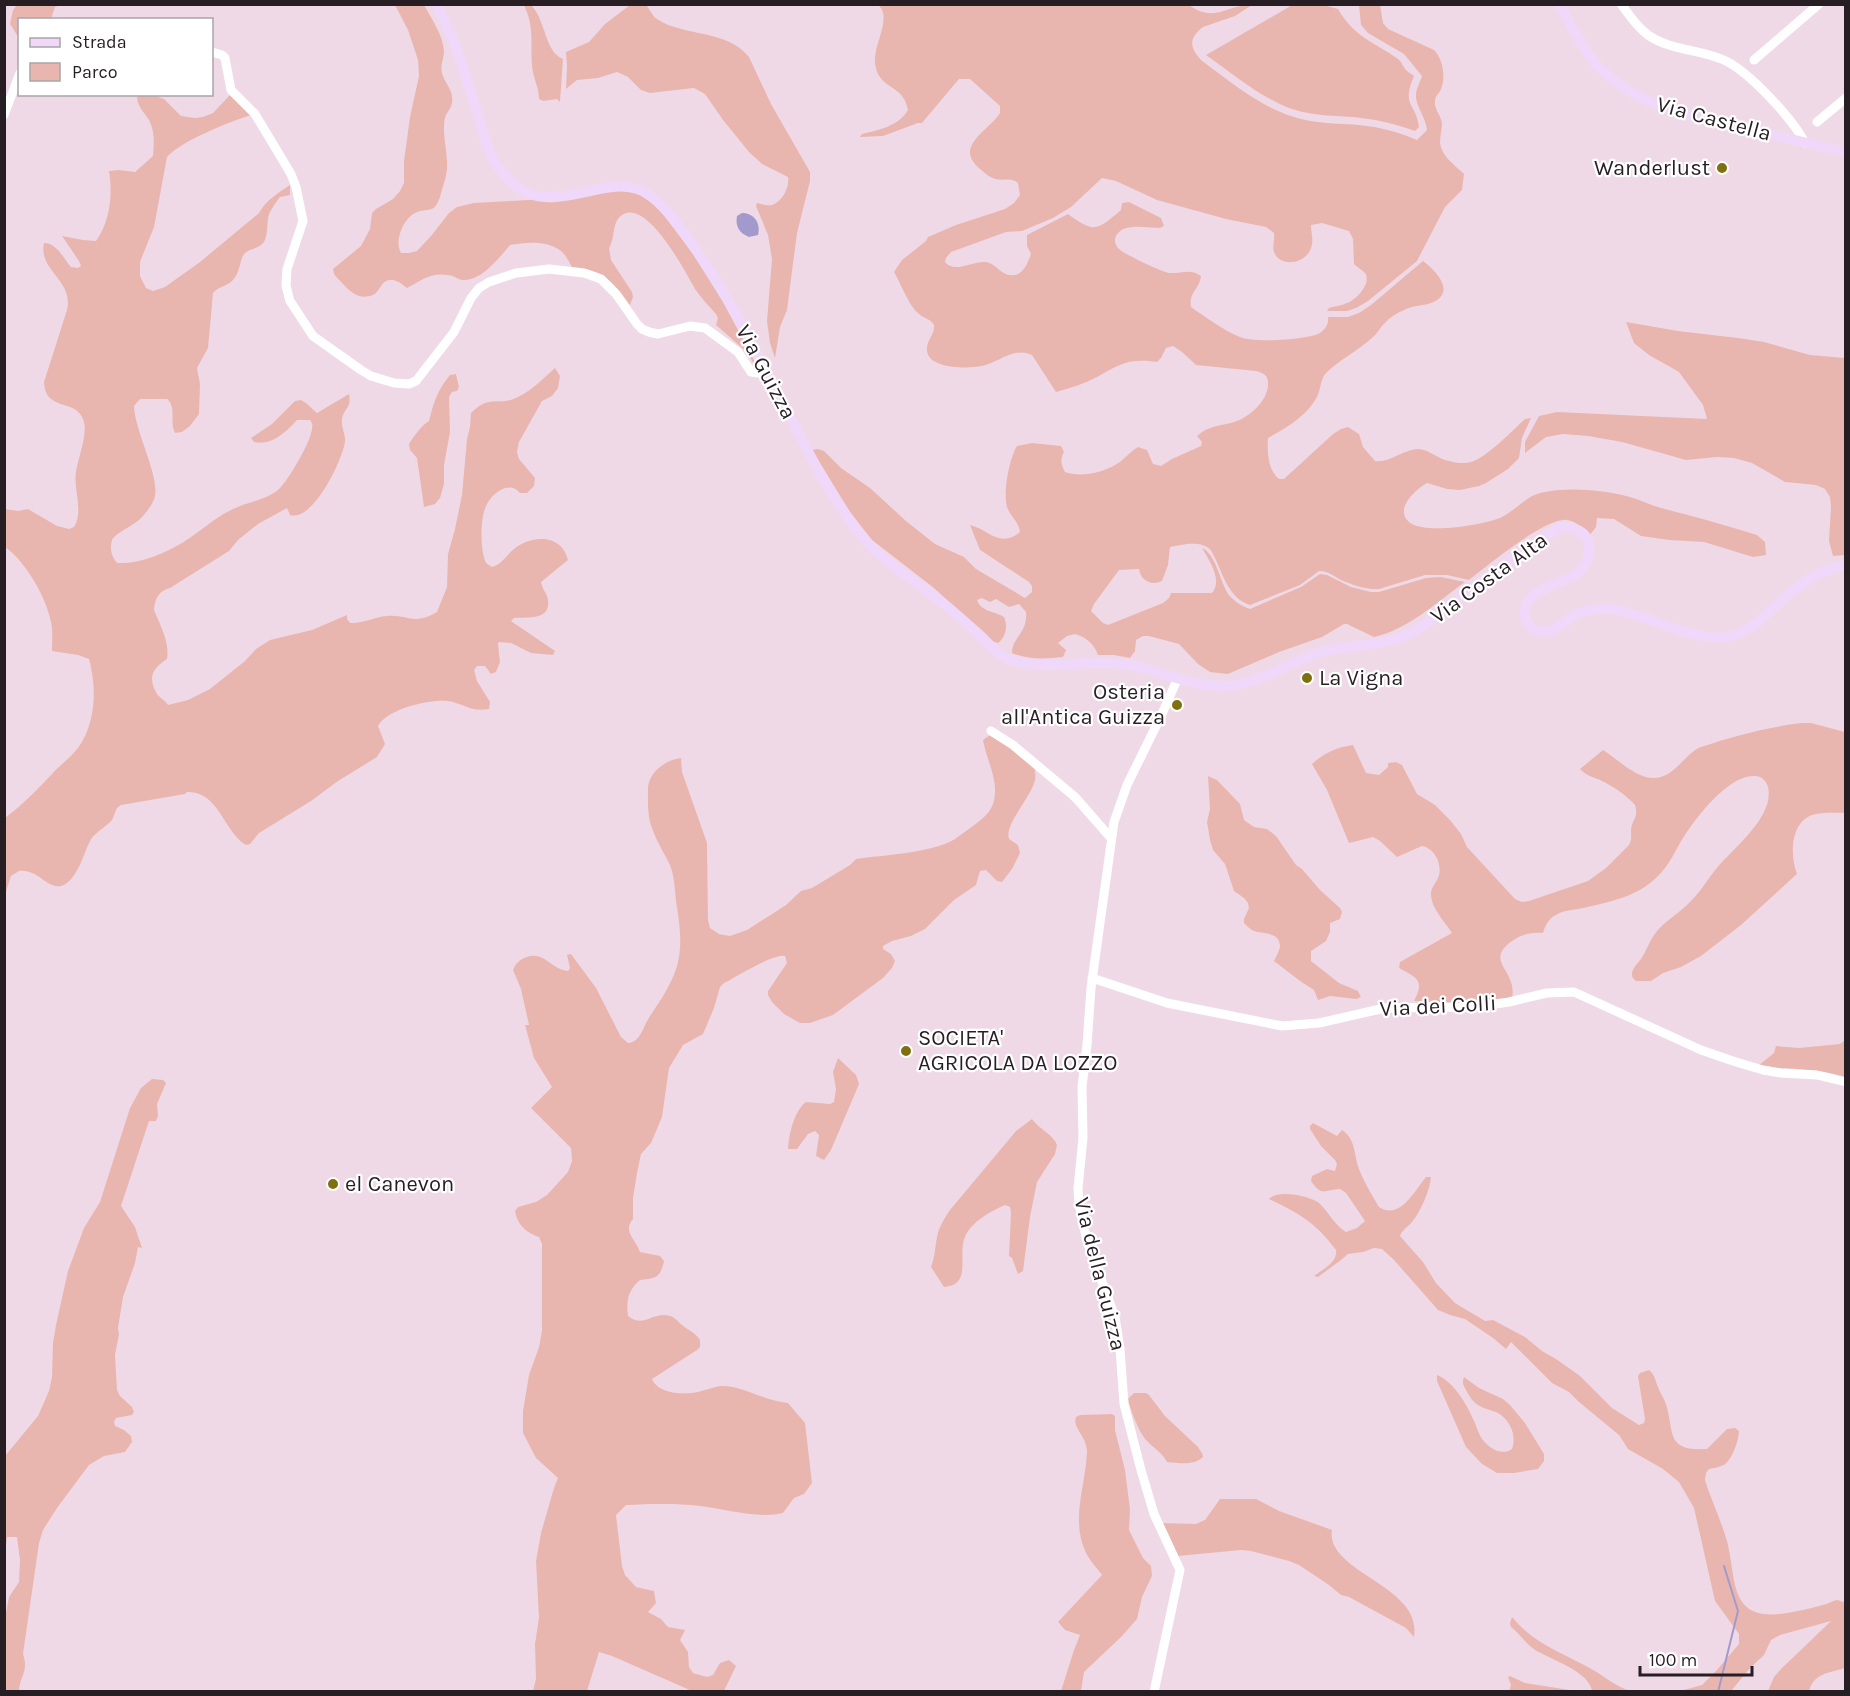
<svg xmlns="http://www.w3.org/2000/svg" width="1850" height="1696" font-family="Karla,sans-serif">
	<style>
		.green { fill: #e9b6af }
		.water { fill: #a29acc }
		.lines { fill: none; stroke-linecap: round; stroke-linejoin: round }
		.stream { stroke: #a29acc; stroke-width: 2 }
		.minor { stroke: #fff; stroke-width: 9 }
		.major { stroke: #f0d8fa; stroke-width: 10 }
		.poi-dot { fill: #7f700f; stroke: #fff; stroke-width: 2 }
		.labels { text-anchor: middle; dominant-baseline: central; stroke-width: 4.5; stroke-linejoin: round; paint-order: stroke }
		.street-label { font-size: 22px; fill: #271e24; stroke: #fff }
		.poi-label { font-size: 22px; fill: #271e24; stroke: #fff; text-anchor: start }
	</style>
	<rect width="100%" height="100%" fill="#f0d9e7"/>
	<!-- green -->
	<path class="green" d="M1187,4C1216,24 1224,5 1252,5L1235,16L1203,27C1189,38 1189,47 1201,60C1228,80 1259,106 1291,116C1313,124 1336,123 1359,125C1379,127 1399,132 1417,140L1427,130C1426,118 1415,105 1416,95C1416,89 1420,82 1422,76L1404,54L1368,33L1361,25L1359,5H1380L1383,23L1388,29L1434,50C1443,59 1446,77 1441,89C1439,94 1435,96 1435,101C1434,109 1441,116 1442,123C1442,129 1440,136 1440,142C1441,156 1455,165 1464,174L1462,190L1445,207L1417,261L1368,301L1356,308L1347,311H1327L1329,308C1335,306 1341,306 1347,303C1356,300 1372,283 1365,273C1362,270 1357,267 1354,264L1353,239L1349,231L1322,223L1311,225C1311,233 1314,240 1311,248C1306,264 1280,268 1274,252C1272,247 1275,239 1274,233L1266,227L1226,219L1157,200L1116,181L1102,178L1071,207L1053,218L1022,231L1006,232L951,252L946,258L945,262C955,274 972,261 985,262C997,263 1001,277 1014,275C1024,274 1028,262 1031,254L1027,246V235L1068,214C1095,234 1097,230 1121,210L1122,203L1129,202L1161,218L1164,226L1160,228C1147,228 1123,222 1116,236C1114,240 1115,245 1119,249C1124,254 1162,272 1169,273C1181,274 1190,268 1201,276C1199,291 1189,291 1191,307C1207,318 1223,330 1240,337C1253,343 1308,340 1320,333C1326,329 1329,323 1328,317H1348L1359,313L1371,305L1423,261C1431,267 1449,283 1442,295C1435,307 1414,304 1404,310C1397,313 1390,317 1385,323C1380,327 1378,333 1373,337C1358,351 1339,360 1325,374C1320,381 1321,389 1317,397C1306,417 1287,427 1268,438C1267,452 1268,470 1279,479H1284L1333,434L1341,429L1348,427L1359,434L1363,447L1375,461C1391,463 1403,449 1419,449C1430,450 1438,459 1449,461C1455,463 1465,464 1471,462C1486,458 1513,430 1525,419L1531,418L1522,438L1519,458L1508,469L1486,483L1479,486L1460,490L1447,489L1427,483C1416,489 1394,509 1409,522C1424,535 1485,525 1502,517C1517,509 1528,494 1545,492C1573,487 1603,490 1630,497C1641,500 1650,505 1661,508C1693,516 1725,525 1757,535L1765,542L1766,555L1753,557L1704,542L1669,540L1641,536L1614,519L1597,518L1596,527L1589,536C1583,529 1577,521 1567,520C1546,517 1487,566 1469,580L1447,575H1425L1379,589C1366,590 1353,585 1341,580C1334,576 1328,571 1319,571L1300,585L1250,605C1229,598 1224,577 1215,558C1213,554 1211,549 1207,547C1198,541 1180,545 1170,547L1168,565L1162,581C1151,586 1141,581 1139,569L1119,570L1094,604L1091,611L1103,623L1108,625L1163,603L1169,598L1171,593H1212C1223,580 1209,560 1202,548C1215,553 1220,580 1227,592C1231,600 1242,606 1250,609L1301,587L1320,574L1327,575L1351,587L1371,592H1379L1426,578L1441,577L1465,582C1437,602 1409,629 1374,637L1347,624H1344L1322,637L1279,652L1228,674L1210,672L1198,664L1179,644L1149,636H1143L1136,640L1135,651L1130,658L1114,655H1098C1094,644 1086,637 1075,634L1067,636L1058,643L1066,650L1063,657C1045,659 1029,660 1012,653C1012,637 1028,633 1026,612L1019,604L1009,607L996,599L990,602L982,598L977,600C981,612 995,611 1004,617C1008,626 1006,637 998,643L992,641L934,588L872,540L850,512L812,450L818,449L824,451L841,468L870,488L906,521L935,544L964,557L976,569L1025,598L1032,592V586L1029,582L980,550L970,525C988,529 1000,549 1020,532C1019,522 1010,516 1007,507C1003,493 1009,459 1017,446L1032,443L1061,446L1064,452C1060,459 1061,465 1065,472C1081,478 1106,472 1120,462C1126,457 1131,451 1138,447L1147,450L1153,464L1161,466L1172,459L1201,446L1202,442L1197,436C1208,425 1223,426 1237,421C1251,416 1269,399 1268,383C1268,375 1263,373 1256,371L1196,365L1182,352L1173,346L1166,348L1161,358L1157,362C1128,358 1121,364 1097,377C1084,384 1070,388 1056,392L1032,355C1014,346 999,363 982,366C968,369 929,369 927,351C926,340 935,335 934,325C930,318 924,319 919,314C909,306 901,284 894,272L902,260L926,241L928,237L956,225L1005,209L1014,203L1020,195L1018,183C1012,177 1004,181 996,179C990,178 985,173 980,169C955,148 983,134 997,117L1000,113V106L970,79H959L922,123H918L883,136L860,137L862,134C879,130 899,126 908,110C903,82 877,91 875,62C873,45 893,17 878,5Z
		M1294,4L1323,5L1338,9C1355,38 1373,41 1398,59C1402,62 1403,67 1407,71C1409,73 1412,74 1414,76C1401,107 1416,102 1419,127L1415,131C1398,125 1380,120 1361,118C1338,115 1315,117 1292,109C1261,98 1233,74 1206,55Z
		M17,5V4L61,5L55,7L51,19L20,20L19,38L10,24L13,10Z
		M395,5H424C431,18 443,35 444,51C444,59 440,65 442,73C445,85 454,89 452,103C451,108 448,111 446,115C444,119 444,125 444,129C444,142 448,156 447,170C446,179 442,188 440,197C434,215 428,207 415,213C403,219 394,241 401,253H409L417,251L431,236L449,213L457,207L474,203L529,200L603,187L641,194L657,206L693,254L723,302L755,362L753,363L748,353L716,325L718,318L716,314C709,306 701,298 695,289C686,273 647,198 622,215C611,223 616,237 609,248L611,260L632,292L633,297L630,305C612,280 603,270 572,267C569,262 566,255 561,251C548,240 525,242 510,245C500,257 482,280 465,280C459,281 454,275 447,275C431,272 420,281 407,288C403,285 397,279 390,280C381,280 380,292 373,295C360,300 351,293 343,284C338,278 334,277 333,269L361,246L370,229L372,213L376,209L393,199L400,191L404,183V161L410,117L419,76L418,60L408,30Z
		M524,5H531C547,22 544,51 563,59L560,102L557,99L543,101L539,99C539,87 533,78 532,66C530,42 535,29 524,5Z
		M646,5C650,9 652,16 657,19C684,37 727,29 749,57L771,104L810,172V181L797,233L787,310L780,327L775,358L770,343L767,321L772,259L768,235L756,206L757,203C762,204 767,206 772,205C782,202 790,187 788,177L762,164L749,152L723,120L705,94L694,88L650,93L641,90L628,77L617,72L598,78L577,80L566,89L567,66L566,52L589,42L605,24L630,5Z
		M139,95H153L164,99L181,116L195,118L203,117L213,113L230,95L251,115C229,122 181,141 167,157L154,227L140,262V276L146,288L153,291L165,287L200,262L259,213C266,200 278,193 290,185V195L280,197C275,204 270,210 268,218C267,226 268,234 264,242C258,250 249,248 244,254C240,259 240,273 233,280C228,286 219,286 213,293L208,348L197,368L200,384L199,414L190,426L182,432L175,433C169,422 177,407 167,399H140L134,406C135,432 159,474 155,496C154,503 147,511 143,516C134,526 122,529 113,538C109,547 111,556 117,563C140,564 163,554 182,543C200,532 214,518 233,509C247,502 267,500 279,489C288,481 312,440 312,428C313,423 312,424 310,420H297C286,432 272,446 254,442L251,438L272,424L295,401L301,400L306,403L317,413L349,394C352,408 344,408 342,419C341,427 346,435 345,442C342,461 313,522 290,515L287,508L258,524L238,540L229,551L170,588C159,591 155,598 154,610C160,625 170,642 167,659C153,668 147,677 157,694C160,698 165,700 168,705L188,700L210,689L245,661L256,649L270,640L312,630L347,615V619L350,623C362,624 374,617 387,616C408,614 414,626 437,612L447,587L448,554L455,529L462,495L467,439L470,427L471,413C490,393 500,407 518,397C532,390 544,378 555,368L560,376L558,388L552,396L542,401L519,442L517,452L519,459L535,478L534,486L527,493H520C509,480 492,493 486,506C480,519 480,550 486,563L492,567C503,564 508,552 518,546C536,535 562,535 568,560L541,582C542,588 545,591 547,596C554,621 528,617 514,618L511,621L555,651L553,655L531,653L511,643L499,642L498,644L500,662L496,672L491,674L485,666H477L474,670L477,681L490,702L489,709C469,712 465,704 448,701C429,699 387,709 378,726L385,744L377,757L338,781L311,801L259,833L250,844L246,845C223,831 219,791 187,792L185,794L121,805C114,809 116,813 112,820C106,827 97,831 91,839C84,852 77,882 61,886C46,889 39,869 19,871L11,876L5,895V818C22,805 37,790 52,774C60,765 70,758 78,748C96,723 97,688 89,659L78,655L52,651C52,642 53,631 51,622C46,597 26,562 5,547V509L18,511L28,509L57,526L69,529L74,527C84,511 73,489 76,472C78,457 90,430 82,417C73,399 45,411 44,382L67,310C74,280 38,271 44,243C57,243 63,258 71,267L78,268L81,266L79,261L62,236L83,240L96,241C110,222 113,194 109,171L119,170L135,172L153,156C154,143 155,132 149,120C144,112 138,107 137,98Z
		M1626,322L1678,331L1738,338L1764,342L1810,355L1845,358V555L1833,556L1829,541L1831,507L1830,497L1825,489L1816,485L1785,482L1752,463L1734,458L1717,457L1686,460L1622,442L1588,436L1563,434L1546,437L1525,453V442L1539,416L1557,412L1707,419L1703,405L1679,372L1649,355L1634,343Z
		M456,374L459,387L457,391L452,392L449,397L450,432L444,465V484L440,498L435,504L424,507L417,458L410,450L409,444C414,436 421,426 429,421C434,402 437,391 450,375Z
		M1801,723H1811L1845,732V813C1835,813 1823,812 1812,815C1790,823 1790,856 1797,874L1741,925L1701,956L1681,967L1663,973L1651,981H1636C1634,979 1632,978 1632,974C1632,968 1638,963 1641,959C1647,950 1650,939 1657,931C1665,921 1678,914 1688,904C1699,894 1707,880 1716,869C1733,848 1775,817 1768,787C1766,780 1761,776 1755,776C1730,774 1697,816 1685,835C1675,850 1670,865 1657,877C1637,897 1609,902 1583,908C1574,910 1564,910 1556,915C1549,918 1545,926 1543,933C1531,932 1523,934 1512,941C1483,962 1518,970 1512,998C1479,1004 1447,1003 1414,1001C1425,980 1417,978 1399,968L1400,962L1452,933C1445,922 1432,909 1431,896C1430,887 1437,883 1439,875C1442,863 1434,848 1422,846L1397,857L1380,841L1373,837L1349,843L1327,790L1312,764C1324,753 1337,747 1353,745L1366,773L1379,775L1388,767V763L1396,762L1402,765L1417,794L1435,805L1450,820L1461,834L1467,847L1515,899L1522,902L1529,901L1588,881L1606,868L1629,845C1632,839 1631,836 1631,830C1632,819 1639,818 1635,805C1626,795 1614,787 1602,781C1594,777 1586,776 1580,769L1603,750C1618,759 1636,779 1655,778C1675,777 1685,753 1701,747C1733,736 1768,727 1801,723Z
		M990,735L1001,739L1034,766C1035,770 1036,775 1035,780C1031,798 1004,824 1009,839L1018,845L1020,853L1012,869L1002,882L997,881L986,870L980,871L976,885L954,900L925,929L911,936L892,941L883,946V949L891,954L895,961L892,968L883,978L833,1015L810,1023H800L784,1014L772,1002L768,995V991L787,963L785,956C774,953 736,977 724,983L720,987L714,1008L703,1034L683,1045L669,1068L662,1117L651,1143L641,1154L637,1173L633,1198V1219C622,1232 636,1239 640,1252L660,1256L664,1261C660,1278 657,1278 640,1280C628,1290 626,1301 628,1316C644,1329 653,1311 670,1316C675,1317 678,1322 682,1325C689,1331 695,1332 700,1340V1347L697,1350L652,1379C658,1394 684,1395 698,1392C706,1390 713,1387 721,1386C742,1385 764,1401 788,1403L805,1423L812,1483L804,1494L794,1498L783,1513C758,1519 725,1509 700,1506C676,1503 650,1504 626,1505L616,1515L622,1566L625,1575L636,1587L654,1591L656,1603L648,1612L661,1619L668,1627L685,1630L680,1640L688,1652L689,1667L693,1673L707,1677L713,1675L720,1663L729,1660L736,1666L724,1691H692L612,1656L599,1652L587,1691H533L536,1679L535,1644L539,1618L536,1561L541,1533L554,1488L558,1478L536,1458L523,1433V1411L529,1375L539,1347L542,1331V1244L539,1237C526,1233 517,1224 515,1211L518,1207L536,1202L547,1195L568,1172L572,1161L571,1148L531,1108L552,1087L534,1058L525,1025H529L521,989L513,970C516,963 520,959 527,957C544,951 552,970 568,971L570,968L567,955L571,954L596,988L621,1037L628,1043C641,1042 643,1026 650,1016C681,971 685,955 676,901C675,889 674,875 670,865C664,853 656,840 652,828C647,816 648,799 648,787C650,771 666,760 681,758L682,772L707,843L708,920L710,928L719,934L730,936L747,930L786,905L801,891L812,888L850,865L856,859C883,855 932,853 955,839C961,835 967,830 973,826C986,816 994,810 995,793C996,775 986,758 983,740Z
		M1208,776L1217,780L1240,804L1244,820L1254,827L1267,829L1276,836L1296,865L1302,869L1320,890L1340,908L1342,912L1340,919L1330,923V932L1326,941L1311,951V961L1339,983L1358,991L1361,997L1356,999L1330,996L1318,1000L1314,990L1300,981L1274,961C1276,956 1279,952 1280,947C1280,930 1261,935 1252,930C1251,930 1245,924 1244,923V919L1249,908L1248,903L1244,898L1234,891L1225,864L1213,850L1210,840L1207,822L1210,809Z
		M1845,1040V1077C1830,1072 1814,1070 1797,1069C1783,1068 1774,1069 1759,1065L1774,1053L1776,1046L1799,1048L1840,1044Z
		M838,1058L856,1075L859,1084L831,1150L824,1160L816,1156L819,1135L815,1131L808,1134L797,1149H788C789,1134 794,1111 806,1102L830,1104L834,1102L836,1089L833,1072Z
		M152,1079L163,1080L166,1083L157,1104L158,1116L156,1121H149L121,1206L135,1227L142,1248L138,1247L135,1263L123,1297L118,1328L119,1334L115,1355L117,1390L120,1396L132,1407L134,1412L132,1415L116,1418L114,1422L115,1426L124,1430L131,1436L132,1442L125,1452L104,1456L89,1465L57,1508L43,1530L39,1543L23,1654C29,1672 20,1675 19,1691H5V1618L9,1597L19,1582L20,1560L17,1537H7L5,1554V1456L38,1416L49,1391L52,1377L53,1343L56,1325L68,1271L84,1228L100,1202L130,1108L141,1088Z
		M1032,1119C1039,1129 1054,1135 1057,1145L1055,1154L1037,1182L1030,1217L1023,1271L1018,1274L1012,1258L1009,1256L1011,1213L1010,1207L1005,1205C991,1211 971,1222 965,1237C957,1255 973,1285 944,1287L931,1267C935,1257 935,1247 937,1237C939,1227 944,1219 950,1210L1016,1131Z
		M1313,1123L1337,1136L1342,1130C1356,1139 1354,1155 1359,1169C1364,1182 1372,1195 1379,1207C1400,1221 1415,1190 1426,1177H1431C1430,1190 1421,1211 1412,1222C1408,1227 1403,1229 1400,1236L1423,1262L1436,1283L1455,1303L1485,1321L1493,1320L1525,1337L1542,1351L1556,1359L1580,1376L1612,1408L1639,1425L1644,1423L1645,1419L1638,1376L1640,1373L1649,1370C1655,1375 1655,1380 1658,1387C1660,1393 1664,1398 1666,1404C1675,1434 1665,1451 1707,1449L1727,1429L1735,1428L1739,1431C1739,1440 1732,1460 1724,1465C1720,1467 1714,1468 1709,1469L1706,1473L1705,1480C1711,1500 1721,1520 1727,1541C1737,1580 1728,1623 1787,1613C1799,1611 1812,1608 1823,1605C1828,1604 1832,1601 1837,1600C1838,1600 1844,1602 1845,1603V1668C1829,1673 1814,1673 1809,1691H1768L1774,1677L1781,1669L1831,1621L1780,1635L1771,1640L1764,1655L1751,1667L1731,1691H1680L1702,1685L1716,1671L1739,1644V1634L1715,1601L1694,1508L1679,1482L1663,1469L1628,1449L1619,1435L1579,1402L1569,1392L1552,1383L1511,1342L1506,1349L1493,1338L1465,1319L1450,1315L1438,1310L1394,1260L1382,1249L1374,1248L1363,1252L1348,1254L1341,1260L1318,1277L1314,1276C1323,1269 1338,1262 1336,1250C1316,1223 1299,1213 1269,1199C1278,1189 1310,1196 1319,1203C1329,1212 1334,1225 1346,1232L1357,1228L1365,1221L1346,1193L1340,1189C1324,1190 1322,1197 1311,1181L1312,1176L1327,1169L1335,1171L1337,1164L1335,1160L1321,1146L1310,1129V1126Z
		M1437,1375C1452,1380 1467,1404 1473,1419C1477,1426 1478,1434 1483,1440C1490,1449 1502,1456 1512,1449C1517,1435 1510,1419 1496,1412C1491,1410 1484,1409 1478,1405C1473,1402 1469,1396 1466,1390C1463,1385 1462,1382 1464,1377L1479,1388L1503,1399L1510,1405L1525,1423L1544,1454V1461L1538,1469L1514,1473H1497L1482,1464L1466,1447L1437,1381Z
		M1134,1393H1146L1149,1395L1165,1416L1198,1447L1202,1453L1203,1457C1193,1466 1180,1463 1167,1462C1162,1452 1153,1448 1146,1440C1139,1432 1130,1409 1128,1399Z
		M1112,1414L1115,1416V1430L1125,1470L1130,1509L1129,1530L1143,1558L1151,1566L1152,1576L1142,1597L1137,1619L1122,1636L1084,1672L1081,1691H1061L1074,1650L1080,1635L1065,1630L1058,1622L1102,1575C1097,1568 1090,1561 1086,1553C1070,1520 1086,1485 1087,1451C1086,1435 1072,1428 1076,1417L1080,1415Z
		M1220,1499H1256L1279,1511L1332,1530C1325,1573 1423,1585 1414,1637L1406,1628L1349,1597L1341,1595L1329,1585L1299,1565L1289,1561L1251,1551L1241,1550L1178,1556L1160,1523L1196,1524L1205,1520Z
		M1512,1617C1535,1644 1557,1650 1586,1666C1602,1674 1614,1686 1630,1691H1592C1590,1672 1550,1659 1535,1650C1526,1644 1519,1633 1511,1627L1510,1623Z
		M1510,1676L1525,1683L1576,1691H1509L1511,1685L1508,1677Z"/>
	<!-- water -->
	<path class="water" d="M742,213C754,213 761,223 758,235L749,237C739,233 735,226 737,216Z"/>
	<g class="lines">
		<!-- stream -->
		<path class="stream" d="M1718,1692L1738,1611L1724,1566"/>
		<!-- minor -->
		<path class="minor" d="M1621,4C1629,15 1637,27 1648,35C1671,51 1701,49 1726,61C1750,73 1793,119 1805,143
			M212,52L222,55L225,58L231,90L255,114L291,174L296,187L303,221L287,269L286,286L290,301L313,336L361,370L371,376L394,383L409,384L416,381L454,332L471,298L479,288L489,282L516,273L549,269L584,273L601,279L616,294L637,324L642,329L649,332L658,334L690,326L705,328L738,352L751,372L759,373L767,372
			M1754,60L1819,4
			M4,115L20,73
			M1817,122L1846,98
			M991,731L1013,745L1075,797L1111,838
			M1092,978L1167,1003L1282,1026L1319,1023L1385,1008L1474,1007L1509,1002L1547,993L1574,992L1701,1050L1736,1062L1763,1070L1781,1073L1817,1075L1846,1082
			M1154,1692L1180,1570L1154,1514L1141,1470L1124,1404L1120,1349L1115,1317L1087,1241L1079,1204L1078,1188L1083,1138L1082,1087L1087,1045L1091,988L1114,822L1127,785L1161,716L1177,680"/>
		<!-- major -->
		<path class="major" d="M436,4C463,52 473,107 492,158C518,199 540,203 586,192C604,188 621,183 640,190C658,198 672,217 684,233C720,282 750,338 778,393C802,440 825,488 857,530C879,560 911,577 940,601C955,612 968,625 982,637C990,645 998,655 1008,659C1040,671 1078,661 1111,663C1148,664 1180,684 1218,686C1256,688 1287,662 1322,652C1354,643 1383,648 1415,631C1429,623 1441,611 1454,602C1489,576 1523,548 1561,527C1572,527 1583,529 1588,540C1590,546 1590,552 1588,558C1585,565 1581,571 1574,575C1557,586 1517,591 1526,620C1528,625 1533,630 1539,631C1553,634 1561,624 1571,617C1582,611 1595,609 1607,609C1647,611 1695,647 1735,635C1749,631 1759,621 1769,612C1794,590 1811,571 1846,565
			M1559,4C1571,24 1581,47 1596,64C1619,90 1651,104 1684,114L1846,152"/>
	</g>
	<!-- markers -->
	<g class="poi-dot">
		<circle cx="1722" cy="168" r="6"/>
		<circle cx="1307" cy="678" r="6"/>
		<circle cx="1177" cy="705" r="6"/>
		<circle cx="906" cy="1051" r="6"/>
		<circle cx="333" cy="1184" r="6"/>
	</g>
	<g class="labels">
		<!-- street labels -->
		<g class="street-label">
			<text transform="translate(1714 119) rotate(15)">Via Castella</text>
			<text transform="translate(766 372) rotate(62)">Via Guizza</text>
			<text transform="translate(1489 578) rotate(-36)">Via Costa Alta</text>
			<text transform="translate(1438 1006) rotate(-3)">Via dei Colli</text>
			<text transform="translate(1100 1274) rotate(76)">Via della Guizza</text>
		</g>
		<!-- poi labels -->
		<g class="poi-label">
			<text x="1710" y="168" text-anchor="end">Wanderlust</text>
			<text x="1319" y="678">La Vigna</text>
			<text x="1165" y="692" text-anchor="end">Osteria<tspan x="1165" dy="25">all'Antica Guizza</tspan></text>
			<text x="918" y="1038">SOCIETA'<tspan x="918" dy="25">AGRICOLA DA LOZZO</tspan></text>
			<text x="345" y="1184">el Canevon</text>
		</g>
	</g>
	<!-- border -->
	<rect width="1850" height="1696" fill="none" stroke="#271e24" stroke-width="12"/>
	<!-- legend -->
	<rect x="18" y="18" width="195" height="78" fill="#ffffff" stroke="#a9a5a7" stroke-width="1.5"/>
	<rect x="30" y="38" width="30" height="9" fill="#f0d8fa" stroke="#a9a5a7" stroke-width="1.5"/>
	<text x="72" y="48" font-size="18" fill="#271e24">Strada</text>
	<rect x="30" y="63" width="30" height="18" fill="#e9b6af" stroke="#a9a5a7" stroke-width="1.5"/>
	<text x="72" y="78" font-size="18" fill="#271e24">Parco</text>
	<!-- scale -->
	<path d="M1640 1666v9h112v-9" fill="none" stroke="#271e24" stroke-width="3"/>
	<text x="1649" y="1666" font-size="18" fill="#271e24" stroke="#ffffff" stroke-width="4.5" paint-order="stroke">100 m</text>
</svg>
